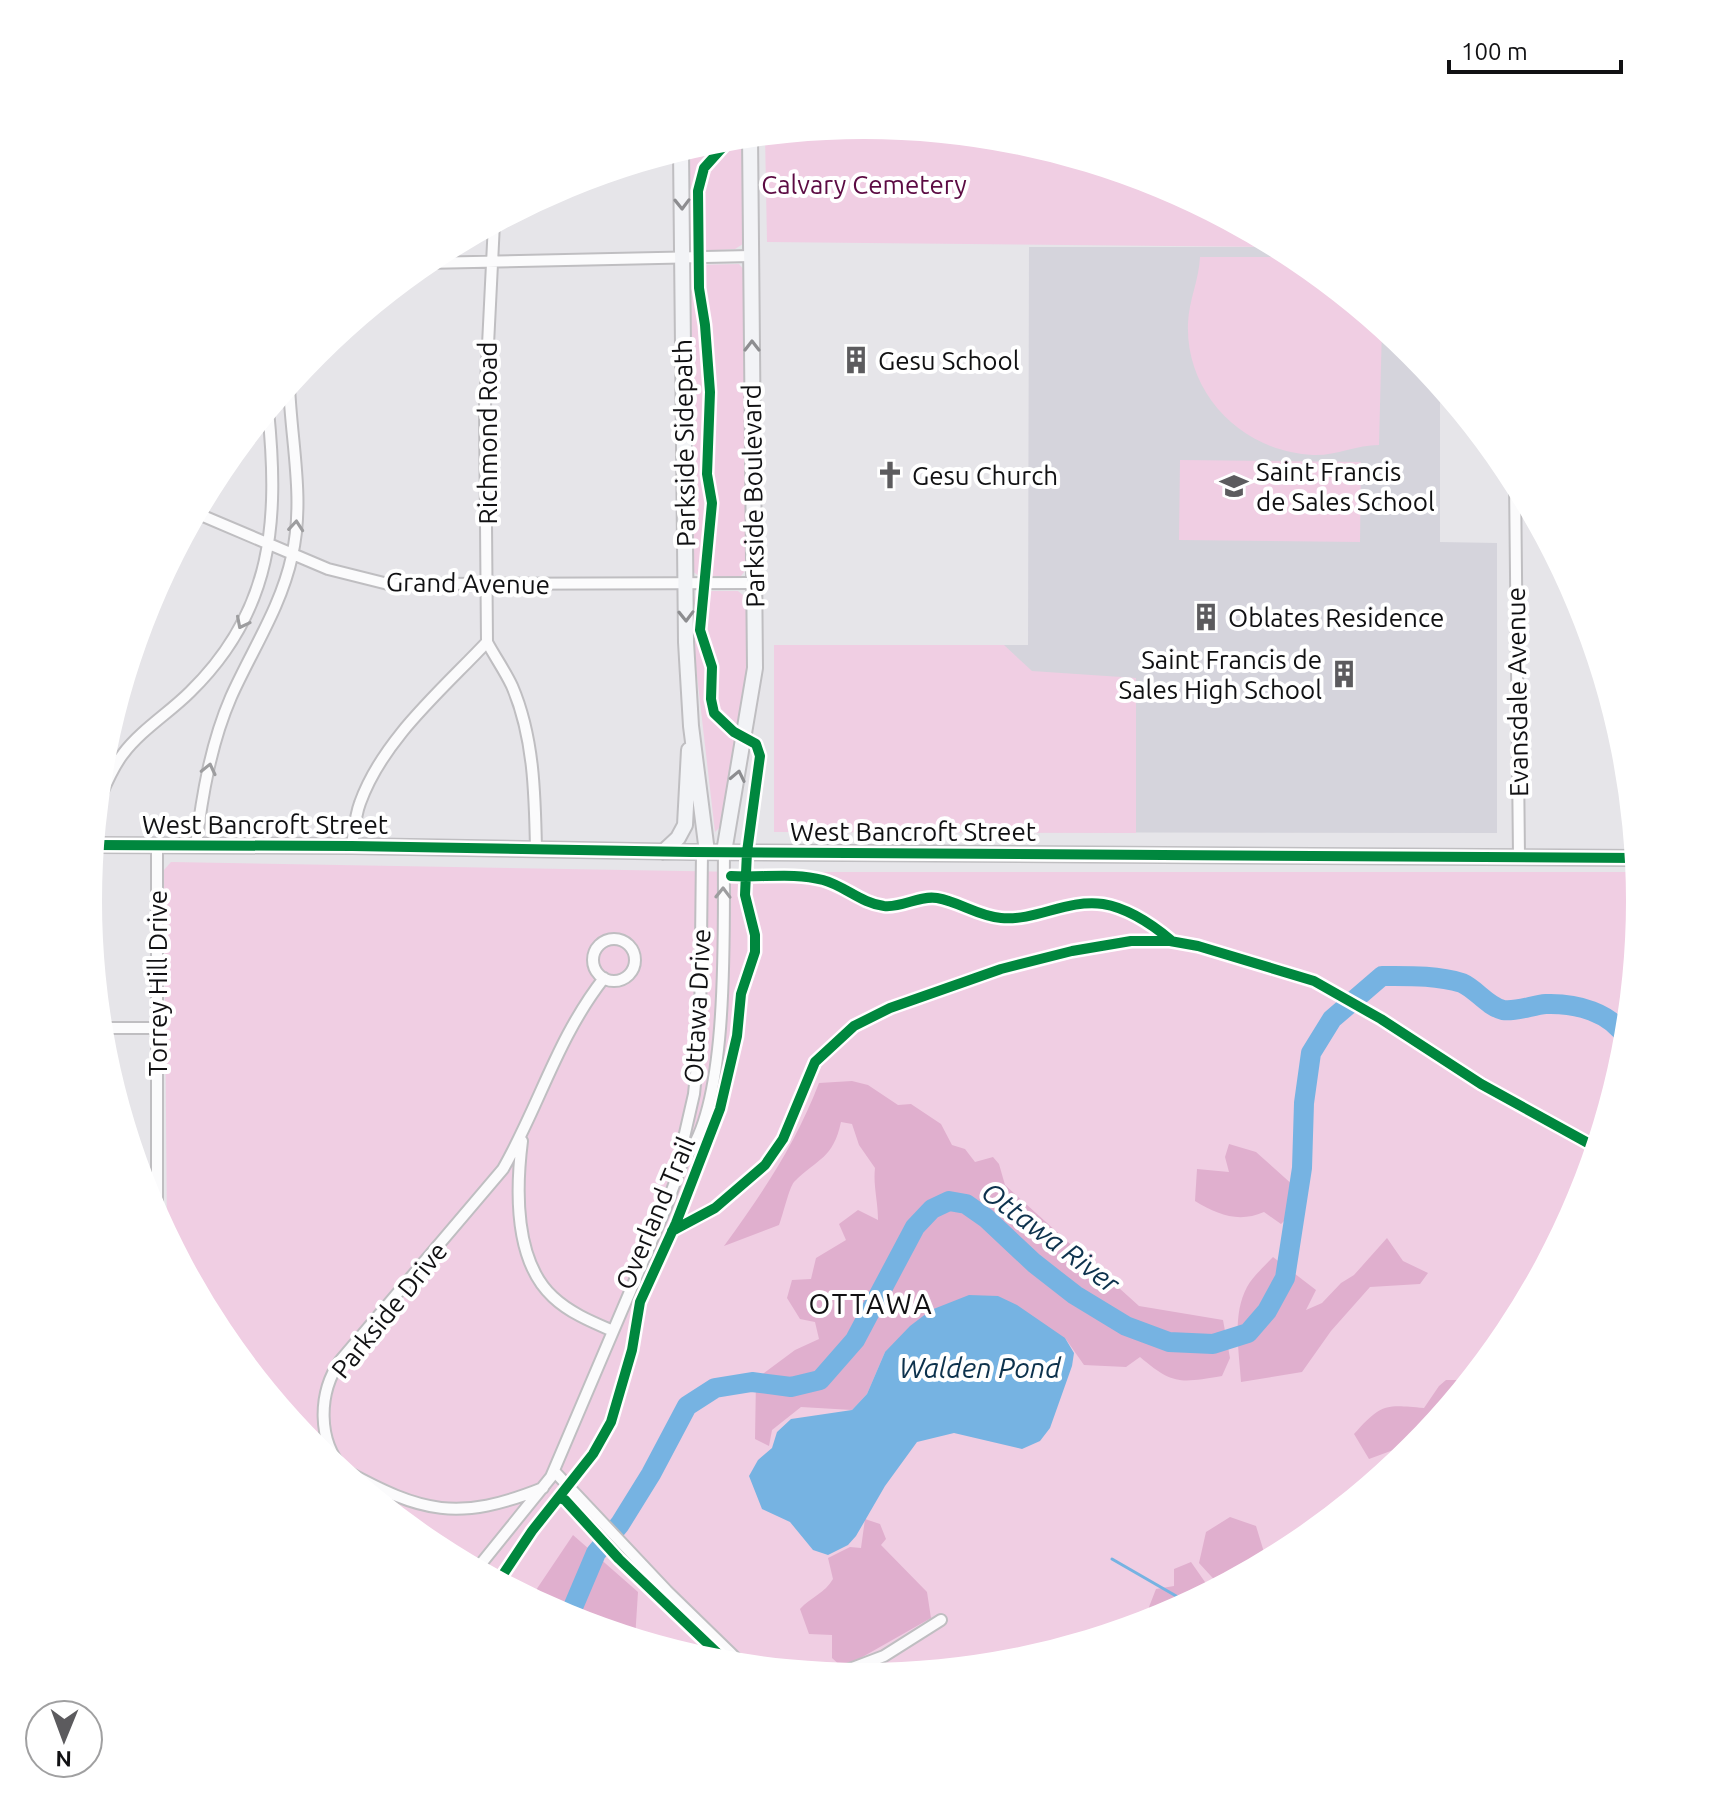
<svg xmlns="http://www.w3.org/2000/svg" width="1729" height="1803" font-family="Ubuntu,sans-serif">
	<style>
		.built { fill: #d5d4dc }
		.green { fill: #f0cee3 }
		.forest { fill: #e0afce }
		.water { fill: #76b3e2 }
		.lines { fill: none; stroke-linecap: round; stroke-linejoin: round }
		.stream { stroke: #76b3e2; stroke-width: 3 }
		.river { stroke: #76b3e2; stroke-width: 20 }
		.street-casing { stroke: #bfbec1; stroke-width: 14 }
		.secondary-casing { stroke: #bfbec1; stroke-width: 18 }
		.street { stroke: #fbfbfc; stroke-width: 10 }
		.secondary { stroke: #f2f3f6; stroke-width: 14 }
		.cycleway-casing { stroke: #fff; stroke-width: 15 }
		.cycleway { stroke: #00873e; stroke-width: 10 }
		.oneway { stroke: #8d8d90 }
		.oneway2 { stroke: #9d9d9f }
		.labels { text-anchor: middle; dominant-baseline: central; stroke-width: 8; stroke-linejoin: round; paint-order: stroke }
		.park-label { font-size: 26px; fill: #5c0b43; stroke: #fff }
		.poi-label { font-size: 26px; fill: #111113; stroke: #fff; text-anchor: start }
		.street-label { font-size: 26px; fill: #111113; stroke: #fff }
		.water-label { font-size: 28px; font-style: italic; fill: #0d324d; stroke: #fff }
		.neighbourhood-label { font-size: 28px; letter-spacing: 2px; fill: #111113; stroke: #fff }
	</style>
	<rect width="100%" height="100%" fill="#e6e5e9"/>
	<!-- built -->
	<path class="built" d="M1029,247H1280L1296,256L1414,353L1440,384V542L1497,543V833L774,832V645H1028Z"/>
	<!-- green -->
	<path class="green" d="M865,125L1016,140L1162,184L1280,247L767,242L765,135Z
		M743,137V244L735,249L697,251L689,242L688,148L713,140Z
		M1200,257H1298L1382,326L1379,445C1356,445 1335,456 1313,455C1243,452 1185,394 1188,323C1189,300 1199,280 1200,257Z
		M739,264L745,271L748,567L741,576L737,577L699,576L692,571L689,276L695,265Z
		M1180,460L1361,462L1360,542L1179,540Z
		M700,591H738L748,599L746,692L720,827L715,832L693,641L692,601Z
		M774,645H1004L1032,671L1136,678V833L774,832Z
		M171,862L741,872H1638L1641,902L1626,1053L1582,1199L1510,1333L1413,1451L1296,1547L1161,1619L1016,1663L864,1678L713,1663L567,1619L433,1547L315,1450L219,1333L167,1236L164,870Z"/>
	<!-- forest -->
	<path class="forest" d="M852,1081L868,1085L898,1105L911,1104L941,1124L952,1145L965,1149L975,1162L993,1157L999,1164L1005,1185L1139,1306L1223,1320L1230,1358L1222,1376C1180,1383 1173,1385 1140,1357L1126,1367L1084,1365L1065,1338L885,1352L867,1394L852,1410L801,1407L772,1430L769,1446L755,1439L756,1379L795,1350L819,1339L815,1322L800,1319L787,1298L792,1280L811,1279L816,1258L846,1240L839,1224L858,1210L878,1220C878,1201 873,1186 875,1168L859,1145L852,1124L841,1122C833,1159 818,1158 794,1182C789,1188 783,1215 779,1225L724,1246C763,1192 795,1145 819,1083Z
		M1229,1144L1256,1152L1294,1186L1296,1209L1281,1224L1264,1212C1239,1223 1218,1215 1195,1201L1197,1169L1229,1172L1225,1157Z
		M1387,1238L1403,1261L1428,1273L1420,1284L1370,1287L1331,1331L1302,1372L1241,1382C1239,1351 1232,1315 1247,1287C1253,1276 1265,1266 1273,1257L1316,1290L1306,1310L1322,1303L1341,1283L1354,1275Z
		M1481,1369L1423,1439L1369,1459L1354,1434C1381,1404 1384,1404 1424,1408L1439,1386L1446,1380H1469L1474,1371Z
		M1230,1517L1256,1526L1267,1562L1221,1587L1199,1563L1206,1532Z
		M865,1519L880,1524L886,1539L881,1545L927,1592L931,1618L843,1668L832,1658V1635L809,1634L800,1609C811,1597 825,1593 833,1579L828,1558L850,1547L861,1548Z
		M573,1535L638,1592L635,1639L567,1619L530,1599Z
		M1191,1562L1212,1592L1151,1622L1149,1607L1156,1589L1174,1586V1569Z"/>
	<!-- water -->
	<path class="water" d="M969,1295L998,1296L1017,1305L1065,1338L1074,1353L1072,1366L1050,1428L1040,1441L1022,1449L954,1433L917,1442L885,1486L856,1536L848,1545L828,1555L813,1550L790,1522L762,1509L749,1476L758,1460L772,1448L777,1432L791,1419L852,1410L867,1394L885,1352L910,1326L931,1310Z"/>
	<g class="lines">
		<!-- stream -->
		<path class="stream" d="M1112,1559L1190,1604"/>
		<!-- river -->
		<path class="river" d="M568,1619L596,1553L620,1524L651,1474L687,1406L715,1388L752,1382L791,1387L820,1380L855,1340L915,1227L932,1209L949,1201L966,1204L986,1218L1034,1263L1075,1295L1126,1326L1169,1342L1213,1344L1248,1333L1267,1311L1285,1278L1302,1168L1304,1103L1311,1053L1332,1019L1382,976C1408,976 1436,975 1462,983C1476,989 1487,1006 1503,1010C1516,1012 1533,1005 1546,1004C1576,1003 1611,1012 1627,1039"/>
		<defs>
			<path id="street" d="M424,263L751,256
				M1515,480L1519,856
				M196,513L328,569L388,584L754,583
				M487,642C495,657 505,671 512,686C534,737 535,795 536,850
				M98,802C105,786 112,768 123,754C141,730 169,713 190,692C274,610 279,520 268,410
				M196,846C202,795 211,743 231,697C252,650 281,607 292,556C305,499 291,442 289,385
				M352,846C354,832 355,816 360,803C383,739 442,690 487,642L485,406L494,223
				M593 960a21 21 0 1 1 42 0a21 21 0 1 1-42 0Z
				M100,1028H156
				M522,1141C516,1189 514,1261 553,1297C570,1313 592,1322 613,1331
				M683,1160C731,1111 723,922 724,852
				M157,1217V846
				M554,1471L667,1591L744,1666
				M543,1488C458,1522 422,1513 344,1470C317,1441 318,1393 340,1361L503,1169C540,1104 557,1038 604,978
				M476,1570L551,1477L666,1207L683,1160V1142L694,1094L700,1034L702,852
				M834,1675L884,1656L941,1620"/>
			<path id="secondary" d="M681,150L686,642L691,726L707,852
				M94,845L352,846L691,852L1637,858
				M663,852L678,838L685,825L689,750
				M724,852L755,668L750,136"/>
		</defs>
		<!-- street casing -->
		<use href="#street" class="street-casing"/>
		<!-- secondary casing -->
		<use href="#secondary" class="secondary-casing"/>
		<!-- street -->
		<use href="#street" class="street"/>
		<!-- secondary -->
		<use href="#secondary" class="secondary"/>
		<defs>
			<path id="cycleway" d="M94,845L352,846L691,852L1637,858
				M731,876C762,878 793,872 823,880C845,886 861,903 884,906C903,908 919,895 937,898C960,902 978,916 1001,918C1037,921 1066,899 1103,904C1128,908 1153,925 1172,941
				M672,1231L715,1208L765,1165L783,1139L815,1062L854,1026L890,1008L1001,969L1072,951L1131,941H1170L1198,946L1314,981L1381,1019L1481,1084L1597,1148
				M559,1498L565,1500L619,1559L730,1665
				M498,1582L532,1531L593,1454L611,1422L632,1350L640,1302L676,1223L720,1109L737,1036L741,994L755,952V935L745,895L747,852L760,756L756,744L734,732L714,713L711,699L712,667L700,630L712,503L707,474L710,392L705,325L699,288L698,191L704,168L731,138"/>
		</defs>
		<!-- cycleway casing -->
		<use href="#cycleway" class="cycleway-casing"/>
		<!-- cycleway -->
		<use href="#cycleway" class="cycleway"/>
	</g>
	<!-- one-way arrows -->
	<defs><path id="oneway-chevron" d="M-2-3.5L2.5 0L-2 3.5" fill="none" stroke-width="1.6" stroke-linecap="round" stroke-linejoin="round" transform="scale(2)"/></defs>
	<g class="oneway">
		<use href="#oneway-chevron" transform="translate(682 204) rotate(89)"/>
		<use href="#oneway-chevron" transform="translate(752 346) rotate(-90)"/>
		<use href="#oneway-chevron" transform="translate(686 616) rotate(89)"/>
		<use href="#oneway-chevron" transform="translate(738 776) rotate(-78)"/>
	</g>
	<g class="oneway2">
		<use href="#oneway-chevron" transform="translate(296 526) rotate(-85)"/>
		<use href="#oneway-chevron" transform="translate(242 623) rotate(117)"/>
		<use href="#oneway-chevron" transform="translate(209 769) rotate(-77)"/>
		<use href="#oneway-chevron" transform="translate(723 893) rotate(-89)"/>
	</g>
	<!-- icons -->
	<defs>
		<symbol id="building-bare" viewBox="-9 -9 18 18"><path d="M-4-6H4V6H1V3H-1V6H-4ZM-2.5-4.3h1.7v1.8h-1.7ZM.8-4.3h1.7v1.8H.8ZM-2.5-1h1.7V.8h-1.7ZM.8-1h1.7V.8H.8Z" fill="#5c5b5e" stroke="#fff" stroke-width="2.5" paint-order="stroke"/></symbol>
		<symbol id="church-bare" viewBox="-9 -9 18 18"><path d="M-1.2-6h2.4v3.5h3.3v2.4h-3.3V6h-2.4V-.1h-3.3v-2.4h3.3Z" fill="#5c5b5e" stroke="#fff" stroke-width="2.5" paint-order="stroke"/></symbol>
		<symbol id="school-bare" viewBox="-9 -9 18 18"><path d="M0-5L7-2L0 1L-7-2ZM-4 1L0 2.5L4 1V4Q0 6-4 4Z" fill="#5c5b5e" stroke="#fff" stroke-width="2.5" paint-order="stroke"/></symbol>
	</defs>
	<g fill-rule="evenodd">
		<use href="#building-bare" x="836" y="340" width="40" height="40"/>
		<use href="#church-bare" x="870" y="455" width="40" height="40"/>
		<use href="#school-bare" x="1214" y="466" width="40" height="40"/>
		<use href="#building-bare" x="1186" y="597" width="40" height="40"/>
		<use href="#building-bare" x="1324" y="654" width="40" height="40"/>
	</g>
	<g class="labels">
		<!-- park labels -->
		<g class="park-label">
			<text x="864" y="184">Calvary Cemetery</text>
		</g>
		<!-- poi labels -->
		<g class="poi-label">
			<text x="878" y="360">Gesu School</text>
			<text x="1256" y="471">Saint Francis<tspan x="1256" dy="30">de Sales School</tspan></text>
			<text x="912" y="475">Gesu Church</text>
			<text x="1228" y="617">Oblates Residence</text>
			<text x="1322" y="659" text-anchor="end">Saint Francis de<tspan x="1322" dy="30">Sales High School</tspan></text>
		</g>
		<!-- street labels -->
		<g class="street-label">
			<text transform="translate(487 433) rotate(-90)">Richmond Road</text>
			<text transform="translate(684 443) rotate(-91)">Parkside Sidepath</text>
			<text transform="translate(753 496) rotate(-91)">Parkside Boulevard</text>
			<text transform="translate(468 583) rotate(1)">Grand Avenue</text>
			<text transform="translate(1517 692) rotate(-91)">Evansdale Avenue</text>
			<text x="265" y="824">West Bancroft Street</text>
			<text x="913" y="831">West Bancroft Street</text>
			<text transform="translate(157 983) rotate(-90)">Torrey Hill Drive</text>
			<text transform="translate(697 1006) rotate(-87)">Ottawa Drive</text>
			<text transform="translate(655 1213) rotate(-67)">Overland Trail</text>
			<text transform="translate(389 1310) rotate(-51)">Parkside Drive</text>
		</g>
		<!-- water labels -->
		<g class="water-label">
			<text transform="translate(1051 1237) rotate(37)">Ottawa River</text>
			<text x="980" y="1367">Walden Pond</text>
		</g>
		<!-- neighbourhood labels -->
		<g class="neighbourhood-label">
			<text x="871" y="1303">OTTAWA</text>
		</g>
	</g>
	<!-- crop -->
	<path d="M0 0H1729V1803H0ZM102 901a762 762 0 1 1 1524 0a762 762 0 1 1-1524 0Z" fill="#fff" fill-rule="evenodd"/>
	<!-- north arrow -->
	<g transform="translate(64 1739) rotate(181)"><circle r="38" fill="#ffffff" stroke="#a0a0a1" stroke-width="2"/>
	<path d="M0-6L14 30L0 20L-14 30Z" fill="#5c5b5e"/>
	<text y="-12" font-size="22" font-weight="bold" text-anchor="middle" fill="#111113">N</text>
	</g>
	<!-- scale -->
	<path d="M1449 60v12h172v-12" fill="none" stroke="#111113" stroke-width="4"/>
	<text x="1461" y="60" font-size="24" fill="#111113" stroke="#ffffff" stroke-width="6" paint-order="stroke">100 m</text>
</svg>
